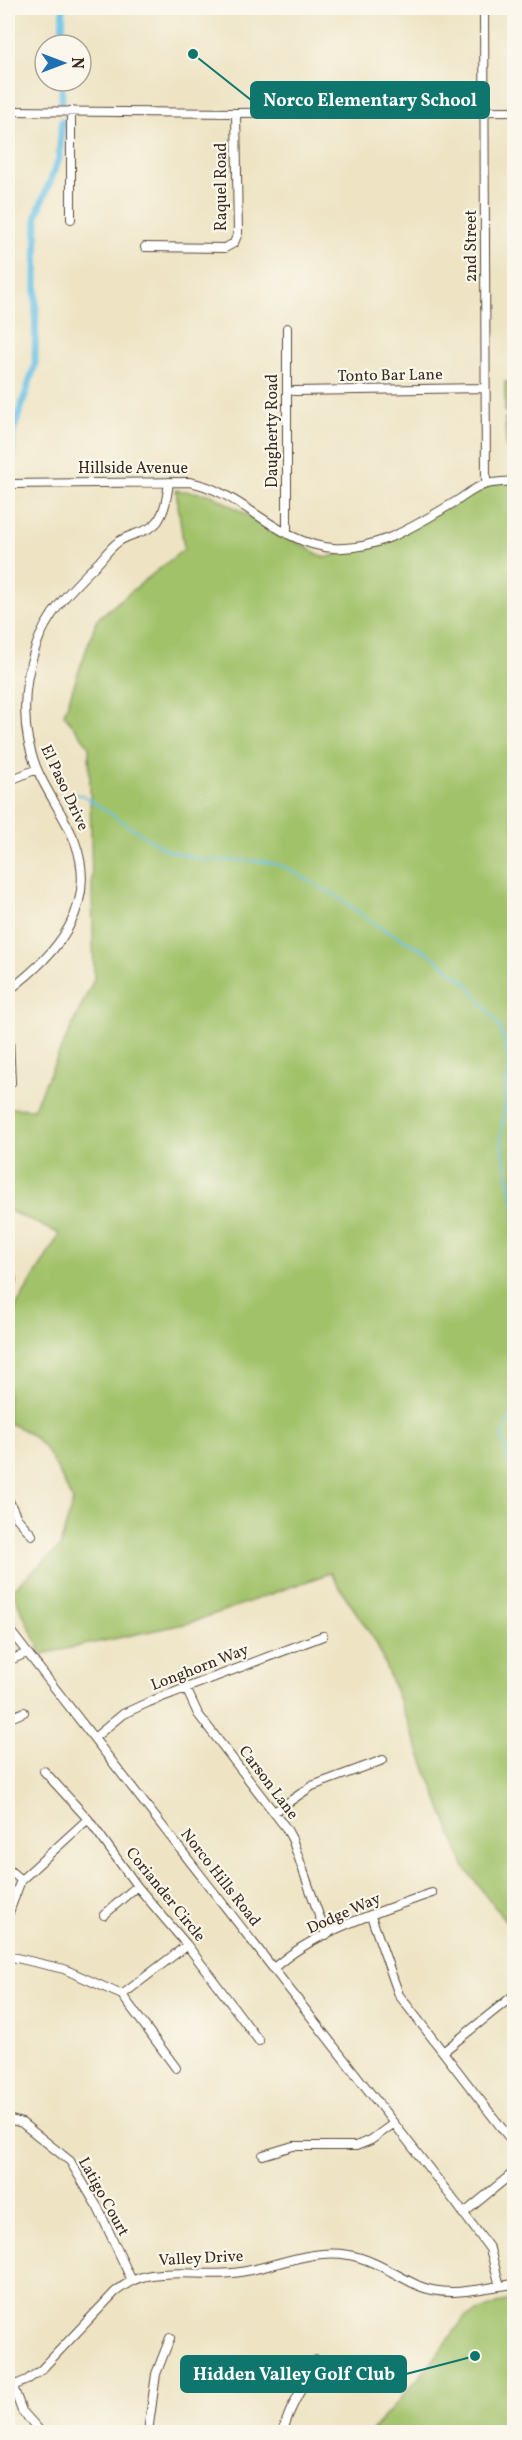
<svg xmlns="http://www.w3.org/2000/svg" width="522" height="2440" font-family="Vollkorn,serif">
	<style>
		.green { fill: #a2c26a; stroke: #6e7644; stroke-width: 1.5 }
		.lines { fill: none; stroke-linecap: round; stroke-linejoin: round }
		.stream { stroke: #67c1e5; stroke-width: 2 }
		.canal { stroke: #67c1e5; stroke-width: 7 }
		.minor-casing { stroke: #564637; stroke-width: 10 }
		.minor { stroke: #fff; stroke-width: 8 }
		.labels { text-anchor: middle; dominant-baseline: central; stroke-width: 4.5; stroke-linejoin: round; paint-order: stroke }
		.street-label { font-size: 16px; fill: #3b2a1e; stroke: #fbf7ec }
		.leader { fill: none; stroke: #0f766e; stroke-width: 2 }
		.callout-dot { fill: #0f766e; stroke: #fbf7ec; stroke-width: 2 }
		.callout { fill: #0f766e; stroke: #0f766e; stroke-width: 2 }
		.callout-label { font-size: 18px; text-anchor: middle; font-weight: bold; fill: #fff }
	</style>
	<rect width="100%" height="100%" fill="#fbf7ec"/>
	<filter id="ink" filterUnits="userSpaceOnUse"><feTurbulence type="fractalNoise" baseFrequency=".0167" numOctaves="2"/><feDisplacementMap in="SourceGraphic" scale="12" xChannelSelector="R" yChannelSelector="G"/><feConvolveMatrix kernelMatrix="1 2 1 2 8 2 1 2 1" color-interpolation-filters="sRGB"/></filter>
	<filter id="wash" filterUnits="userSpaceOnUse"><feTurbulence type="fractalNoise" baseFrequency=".008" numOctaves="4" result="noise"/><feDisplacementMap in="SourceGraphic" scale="24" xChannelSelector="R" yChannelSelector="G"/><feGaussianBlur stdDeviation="1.35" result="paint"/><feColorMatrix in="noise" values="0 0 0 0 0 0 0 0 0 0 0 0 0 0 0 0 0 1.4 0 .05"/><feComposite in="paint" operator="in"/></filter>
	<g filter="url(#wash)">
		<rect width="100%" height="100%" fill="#eee4c4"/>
		<!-- green -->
		<path class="green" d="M505,382H514V412H505Z
			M505,418H514V448H506Z
			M514,481V1932L465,1868L376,1642L330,1573L189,1623L42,1654L12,1590L60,1547L73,1501C55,1466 47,1436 8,1423V1320L60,1234L8,1210V1108L33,1109L94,979L89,746L64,714L97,619L184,549L176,490L210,494L325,558L375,544L486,484Z
			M514,2297V2432H371L429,2366L465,2317Z"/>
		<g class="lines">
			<!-- stream -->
			<path class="stream" d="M71,794L82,795L166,850L205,860L261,861L283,866L338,897L381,928L427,952L466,982L500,1027L509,1062L501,1140L514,1206
				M514,1407L502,1437L514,1484"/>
			<!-- canal -->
			<path class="canal" d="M62,45L63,8
				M62,81V103
				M11,471L13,432L35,365L37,214L59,159L62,121"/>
		</g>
	</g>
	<g filter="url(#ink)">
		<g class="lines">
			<defs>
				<path id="minor" d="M484,8L486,484
					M8,111L236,113L514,111
					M71,219V111
					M145,247L225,248L234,243L238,233L236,113
					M287,328V534
					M294,391L485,388
					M8,484L189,482C242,491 277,544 333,548C379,551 417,524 455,502C465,496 476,486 487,484C496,482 506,482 514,481
					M8,781L37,769
					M8,991C56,955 99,907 75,842C65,816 48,795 37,769C21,732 22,687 35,649C46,614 73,587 99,562C105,555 111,547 118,542C130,533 149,533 158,521C166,509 167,495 169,482
					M8,1015L11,1083
					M8,1259L12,1280L8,1299
					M8,1499L17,1518L32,1535
					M8,1628L456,2203L490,2249L500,2286L514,2284
					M8,1661L27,1653
					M186,1688L198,1714L286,1828L292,1839L326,1935
					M8,1719L24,1712
					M94,1738L123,1714L149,1702L323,1636
					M44,1771L88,1819L137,1886L187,1945L259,2041
					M274,1812L312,1786L383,1760
					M8,1869L21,1880
					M8,1915L21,1880L88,1819
					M104,1915L137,1886
					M371,1916L399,1995L514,2144
					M8,1956L64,1969L122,1995L176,2068
					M273,1969C312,1932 381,1911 432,1893
					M122,1995L187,1945
					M443,2052L514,1995
					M8,2119L22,2123L70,2161L98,2208L132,2281
					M263,2155L293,2146H356L371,2140L393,2124
					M463,2214L514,2172
					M8,2373L22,2411L41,2432
					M8,2388L27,2380L41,2370L115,2292C124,2285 135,2278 146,2276C175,2270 204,2276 233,2273C272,2269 308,2248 349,2255C375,2260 395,2275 419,2286C446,2297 473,2290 500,2286
					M148,2432L156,2374L170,2338
					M283,2432C289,2406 306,2384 316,2360"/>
			</defs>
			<!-- minor casing -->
			<use href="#minor" class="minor-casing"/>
			<!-- minor -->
			<use href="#minor" class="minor"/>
		</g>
	</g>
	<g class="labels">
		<!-- street labels -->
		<g class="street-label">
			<text transform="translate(222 187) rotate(-90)">Raquel Road</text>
			<text transform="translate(472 246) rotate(-90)">2nd Street</text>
			<text transform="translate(390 376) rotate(-1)">Tonto Bar Lane</text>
			<text transform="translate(273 431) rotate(-90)">Daugherty Road</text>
			<text x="133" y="469">Hillside Avenue</text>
			<text transform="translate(64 788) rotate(65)">El Paso Drive</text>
			<text transform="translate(200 1668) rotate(-21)">Longhorn Way</text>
			<text transform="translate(268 1783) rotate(53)">Carson Lane</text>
			<text transform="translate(220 1878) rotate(52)">Norco Hills Road</text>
			<text transform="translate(165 1895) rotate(51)">Coriander Circle</text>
			<text transform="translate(344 1914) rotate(-24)">Dodge Way</text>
			<text transform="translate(103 2197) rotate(61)">Latigo Court</text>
			<text transform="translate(201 2259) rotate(-3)">Valley Drive</text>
		</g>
	</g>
	<!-- callouts -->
	<path class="leader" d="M193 54L251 100M475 2356L406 2374"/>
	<g class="callout-dot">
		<circle cx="193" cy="54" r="6"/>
		<circle cx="475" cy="2356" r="6"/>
	</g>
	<g class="callout">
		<rect x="251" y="82" width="238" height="36" rx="6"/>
		<rect x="181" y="2356" width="225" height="36" rx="6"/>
	</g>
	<g class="callout-label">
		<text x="370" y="106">Norco Elementary School</text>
		<text x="294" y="2380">Hidden Valley Golf Club</text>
	</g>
	<!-- margin -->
	<rect width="522" height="2440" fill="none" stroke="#fbf7ec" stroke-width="30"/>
	<!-- north arrow -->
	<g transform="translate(63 63) rotate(90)"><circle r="28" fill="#fbf7ec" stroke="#aea59a" stroke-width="1.5"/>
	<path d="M0-4.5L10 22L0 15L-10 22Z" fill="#1f6fb2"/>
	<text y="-9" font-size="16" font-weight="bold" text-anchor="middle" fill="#3b2a1e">N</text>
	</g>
</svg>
